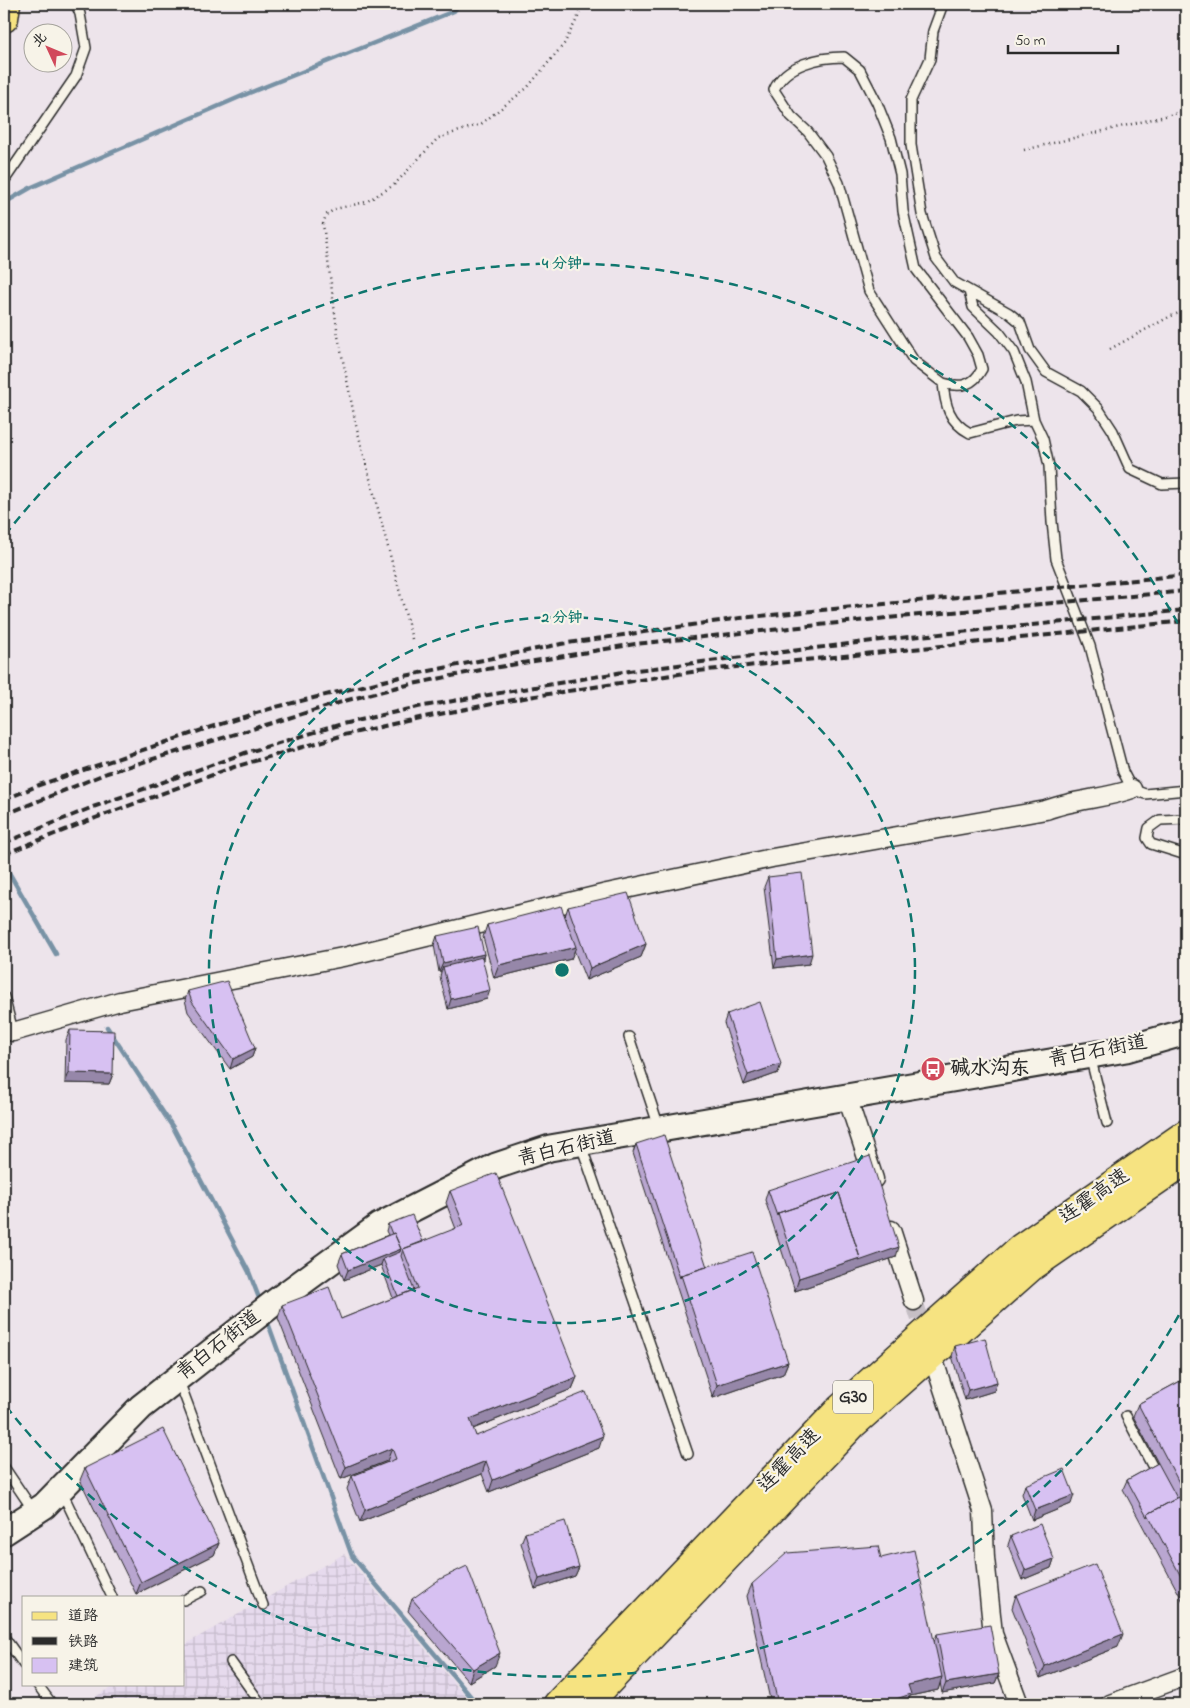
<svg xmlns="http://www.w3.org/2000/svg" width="1190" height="1708" font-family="'Indie Flower','LXGW WenKai TC',sans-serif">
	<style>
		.industrial { fill: url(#industrial-grid) }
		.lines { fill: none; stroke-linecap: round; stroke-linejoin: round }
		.stream { stroke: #7892a5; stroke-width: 4.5 }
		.street-tunnel { stroke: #c6bfc5; stroke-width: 18; stroke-dasharray: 18 9; stroke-linecap: butt }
		.lane-casing { stroke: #2b2b2b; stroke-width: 12 }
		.street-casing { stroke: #2b2b2b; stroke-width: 21 }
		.secondary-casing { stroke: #2b2b2b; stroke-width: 29 }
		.primary-casing { stroke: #2b2b2b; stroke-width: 31 }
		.highway-casing { stroke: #2b2b2b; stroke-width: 31 }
		.path { stroke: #2b2b2b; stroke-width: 2.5; stroke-dasharray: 1 4; stroke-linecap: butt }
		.lane { stroke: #f7f3e8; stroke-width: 9 }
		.street { stroke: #f7f3e8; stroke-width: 18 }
		.secondary { stroke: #f7f3e8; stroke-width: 25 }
		.primary { stroke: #f6e381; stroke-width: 28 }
		.highway { stroke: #f6e381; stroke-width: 28 }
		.rail { stroke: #2b2b2b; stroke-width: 4; stroke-dasharray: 8 4; stroke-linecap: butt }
		.wall { fill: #b9a6d0; stroke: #2b2b2b }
		.shaded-wall { fill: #9687a9; stroke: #2b2b2b }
		.building { fill: #d7c1f2; stroke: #2b2b2b }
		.ring { fill: none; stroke: #0f766e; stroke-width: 2.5; stroke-dasharray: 9 6 }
		.labels { text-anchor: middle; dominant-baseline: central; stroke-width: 4.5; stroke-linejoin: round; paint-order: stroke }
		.shield { fill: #f7f3e8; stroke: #686764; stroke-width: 1 }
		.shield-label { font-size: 19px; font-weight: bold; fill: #2b2b2b }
		.street-label { font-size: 20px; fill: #2b2b2b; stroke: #f7f3e8 }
		.poi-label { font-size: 20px; font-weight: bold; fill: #2b2b2b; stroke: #f7f3e8; text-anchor: start }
		.centre { fill: #0f766e; stroke: #f7f3e8; stroke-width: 2.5 }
		.ring-label { font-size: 15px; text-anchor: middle; font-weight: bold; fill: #0f766e; stroke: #f7f3e8; stroke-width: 4.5; stroke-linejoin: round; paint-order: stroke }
	</style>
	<defs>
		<pattern id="industrial-grid" width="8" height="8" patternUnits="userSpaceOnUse" patternTransform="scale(1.25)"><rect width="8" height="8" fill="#e6daed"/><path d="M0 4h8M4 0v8" fill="none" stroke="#c5bbcb"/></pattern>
	</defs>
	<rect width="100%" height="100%" fill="#ede4eb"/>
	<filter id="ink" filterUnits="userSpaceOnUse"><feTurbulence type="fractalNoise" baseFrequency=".02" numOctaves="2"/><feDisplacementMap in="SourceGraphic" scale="10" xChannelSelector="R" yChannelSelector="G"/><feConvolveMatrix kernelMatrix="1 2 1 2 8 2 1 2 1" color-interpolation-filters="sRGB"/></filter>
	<g filter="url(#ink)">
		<!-- industrial -->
		<path class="industrial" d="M344,1554L472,1704H83L117,1684H184V1645Z"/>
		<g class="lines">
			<!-- stream -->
			<path class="stream" d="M4,203L32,187L249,93L454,11L459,4
				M4,864L56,954
				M107,1027L174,1129L249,1272L259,1298
				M268,1323L352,1556L477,1704"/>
			<!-- street-tunnel -->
			<path class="street-tunnel" d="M914,1301L927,1340"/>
			<defs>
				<path id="lane" d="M943,4L933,31L930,59L911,100V145L922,214L936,258L954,282L1009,313L1020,322L1030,350L1046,372L1081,391L1098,408L1113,431L1130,469L1162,484L1186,483
					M4,181L76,76L86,48L80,14L76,4
					M969,291L973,307L999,332L1014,352L1026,382L1034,420L1043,439L1049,466L1052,522L1056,559L1090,646L1123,772L1132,789L1145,794L1186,790
					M943,383C961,388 973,386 982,369L978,355L968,337L916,269L903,211L900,174L891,138L877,103L860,70L844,57C820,57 785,64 774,90L791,116L808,132L826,156L839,183L869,291L914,361L943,383C945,405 949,422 970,433L1016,421L1034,420
					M1186,819L1160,820L1149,828L1147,838L1151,844L1186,855
					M4,997L13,1031
					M629,1037L659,1127
					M1090,1056L1107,1123
					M581,1145L688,1454
					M179,1381L263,1605
					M1126,1416L1157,1475
					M4,1467L33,1510
					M62,1492L112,1597
					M184,1600L202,1591
					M4,1637L24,1665
					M231,1662L261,1704
					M37,1684L52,1704"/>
				<path id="street" d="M4,1029L13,1032L120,1001L348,956L607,893L772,858L1046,810C1074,799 1105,799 1132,789
					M847,1097L874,1179
					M891,1230L914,1301
					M935,1364L983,1511L985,1558L993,1634L1019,1704
					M1110,1704L1186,1676"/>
				<path id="secondary" d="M4,1532L44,1506L141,1407L275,1302L379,1226L496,1166L550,1148L1126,1049L1186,1032"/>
				<path id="primary" d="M4,18L6,4"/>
				<path id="highway" d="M558,1704L841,1408L1021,1248L1186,1134
					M587,1704L852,1425L1031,1267L1186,1160"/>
			</defs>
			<!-- lane casing -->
			<use href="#lane" class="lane-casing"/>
			<!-- street casing -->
			<use href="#street" class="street-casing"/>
			<!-- secondary casing -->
			<use href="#secondary" class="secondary-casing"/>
			<!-- primary casing -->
			<use href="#primary" class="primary-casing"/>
			<!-- highway casing -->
			<use href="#highway" class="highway-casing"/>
			<!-- path -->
			<path class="path" d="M1024,150L1186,111
				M1110,349L1169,317L1186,310
				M412,639L356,425L338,336L323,224L326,215L335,209L366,202L394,185L438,138L481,124L527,88L564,44L578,17L581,4"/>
			<!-- lane -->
			<use href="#lane" class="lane"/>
			<!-- street -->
			<use href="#street" class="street"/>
			<!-- secondary -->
			<use href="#secondary" class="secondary"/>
			<!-- primary -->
			<use href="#primary" class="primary"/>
			<!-- highway -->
			<use href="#highway" class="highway"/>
			<!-- rail -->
			<path class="rail" d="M4,800L39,785L211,727L276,707L400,677L561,644L740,618L1186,575
				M4,815L107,773L348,700L398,687L481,670L635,644L887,618L1186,591
				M4,843L93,807L245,753L342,724L418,707L629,671L889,639L1186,610
				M4,854L98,817L234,767L344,735L424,717L529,697L698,671L1186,621"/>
		</g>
		<!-- wall -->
		<path class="wall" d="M768,877L809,964L774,968L764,887Z
			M568,907L646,944L641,957L586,980L574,950L571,959L494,978L483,937L487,925L565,916Z
			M437,936L484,954L483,958L487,999L448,1009L440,977L441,972H439L434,945Z
			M188,991L255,1048L252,1057L230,1069L188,1012L185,1000Z
			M727,1014L778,1073L744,1085L724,1023Z
			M70,1030L113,1074L109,1084L65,1083L66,1040Z
			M636,1144L707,1267L788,1362L783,1374L713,1398L633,1153Z
			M768,1190L896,1257L795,1291L765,1200Z
			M450,1191L577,1377L572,1389L473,1429L476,1436L599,1448L489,1492L482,1474L360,1522L347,1489L352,1476L388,1462L387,1461L341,1479L278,1318L282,1305L341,1319L393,1298L381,1265L344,1280L338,1264L342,1254L388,1235L386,1231L388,1224L423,1242L456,1229L446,1203Z
			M955,1346L997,1382L994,1391L965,1400L952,1356Z
			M1186,1378V1607L1123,1489L1127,1480L1158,1463L1133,1416L1138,1404Z
			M85,1468L219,1543L214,1555L136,1594L80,1480Z
			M1025,1485L1071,1504L1032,1520L1022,1494Z
			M525,1533L579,1567L575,1576L535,1589L521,1543Z
			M1011,1536L1054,1559L1051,1568L1022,1580L1008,1545Z
			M881,1558L934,1642L937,1634L999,1674L995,1683L942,1693L940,1682L938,1690L910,1696L907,1704H771L747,1596L752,1584Z
			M1016,1595L1118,1647L1040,1678L1012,1608Z
			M412,1599L495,1666L469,1682L408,1611Z"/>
		<!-- shaded-wall -->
		<path class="shaded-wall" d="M646,944L641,957L586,980L590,968Z
			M576,947L571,959L494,978L499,965Z
			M484,954L481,964L443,967L441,972H439L443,963Z
			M812,954L809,964L774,968L777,959Z
			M490,990L487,999L448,1009L451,999Z
			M255,1048L252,1057L230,1069L233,1059Z
			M781,1064L778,1073L744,1085L748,1075Z
			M69,1073L113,1074L109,1084L65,1083Z
			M899,1247L896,1257L795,1291L799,1278L860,1258Z
			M401,1249L397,1259H383L381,1265L344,1280L348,1270Z
			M788,1362L783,1374L713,1398L717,1385Z
			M577,1377L572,1389L465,1432L470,1419Z
			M997,1382L994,1391L965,1400L968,1390Z
			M603,1436L599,1448L489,1492L493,1480Z
			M392,1448L387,1461L341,1479L346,1467Z
			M486,1461L482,1474L360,1522L365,1510Z
			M1074,1495L1071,1504L1032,1520L1035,1510Z
			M219,1543L214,1555L136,1594L141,1582Z
			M1054,1559L1051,1568L1022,1580L1025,1570Z
			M579,1567L575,1576L535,1589L539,1579Z
			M1123,1634L1118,1647L1040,1678L1045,1666Z
			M500,1653L495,1666L469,1682L473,1669Z
			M999,1674L995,1683L942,1693L946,1683Z
			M942,1677L938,1690L910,1696L907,1704H881L908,1685Z"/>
		<!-- building -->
		<path class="building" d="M802,873L812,954L777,959L768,877Z
			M628,893L646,944L590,968L568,907Z
			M561,906L576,947L499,965L487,925Z
			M478,927L484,954L443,963L437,936Z
			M482,957L490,990L451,999L443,967Z
			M227,981L255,1048L233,1059L192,1002L188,991Z
			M760,1002L781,1064L748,1075L727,1014Z
			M70,1030L114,1031L113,1074L69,1073Z
			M664,1135L707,1267L681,1275L680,1278L636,1144Z
			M870,1156L899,1247L859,1261L860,1258L839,1193L778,1213L777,1216L768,1190Z
			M496,1173L577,1377L470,1419L476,1436L586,1392L603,1436L493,1480L486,1461L365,1510L352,1476L396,1459L392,1448L346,1467L282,1305L329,1287L341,1319L418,1288L403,1249L464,1225L450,1191Z
			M839,1193L860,1258L799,1278L778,1213Z
			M412,1215L423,1242L403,1249L401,1256L414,1290L398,1296L383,1259L400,1252L401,1249L394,1233L392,1234L388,1224Z
			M394,1233L401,1249L348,1270L342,1254Z
			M752,1252L788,1362L717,1385L681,1275Z
			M985,1338L997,1382L968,1390L955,1346Z
			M1186,1378V1496L1138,1404Z
			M163,1429L219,1543L141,1582L85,1468Z
			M1158,1463L1177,1498L1148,1514L1147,1517L1127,1480Z
			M1064,1469L1074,1495L1035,1510L1025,1485Z
			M1179,1497L1186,1511V1586L1148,1514Z
			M565,1521L579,1567L539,1579L525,1533Z
			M1040,1524L1054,1559L1025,1570L1011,1536Z
			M878,1546L881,1558L914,1550L942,1677L908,1685L911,1694L881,1704H778L752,1584L787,1553Z
			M1095,1564L1123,1634L1045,1666L1016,1595Z
			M467,1566L500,1653L473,1669L412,1599L440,1579Z
			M990,1625L999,1674L946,1683L937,1634Z"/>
	</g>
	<!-- distance rings -->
	<g class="ring">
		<circle cx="562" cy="970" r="353"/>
		<path d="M1186 1302A707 707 0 0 1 5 1405M5 535A707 707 0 0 1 1186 638"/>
	</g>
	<!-- icons -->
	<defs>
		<symbol id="bus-disc" viewBox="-11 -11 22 22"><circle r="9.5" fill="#d1495b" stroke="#f7f3e8"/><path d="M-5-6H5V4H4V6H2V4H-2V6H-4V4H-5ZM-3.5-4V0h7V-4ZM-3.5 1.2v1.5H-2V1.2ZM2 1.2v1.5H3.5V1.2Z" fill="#fff"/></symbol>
	</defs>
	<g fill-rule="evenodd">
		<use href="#bus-disc" x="919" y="1055" width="28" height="28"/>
	</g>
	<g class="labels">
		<!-- shield labels -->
		<rect class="shield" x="833" y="1380.5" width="40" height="33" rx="4"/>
		<g class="shield-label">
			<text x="853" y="1397">G30</text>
		</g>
		<!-- street labels -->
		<g class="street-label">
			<text transform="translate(1098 1052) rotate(-11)">青白石街道</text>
			<text transform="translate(567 1149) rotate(-13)">青白石街道</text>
			<text transform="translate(1095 1197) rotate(-35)">连霍高速</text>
			<text transform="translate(219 1346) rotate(-38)">青白石街道</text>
			<text transform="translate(790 1461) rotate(-46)">连霍高速</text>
		</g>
		<!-- poi labels -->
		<g class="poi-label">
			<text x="950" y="1069">碱水沟东</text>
		</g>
	</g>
	<circle cx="562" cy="970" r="8" class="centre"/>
	<g class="ring-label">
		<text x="562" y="268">4 分钟</text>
		<text x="562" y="622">2 分钟</text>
	</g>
	<!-- margin -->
	<rect width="1190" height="1708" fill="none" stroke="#f7f3e8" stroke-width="20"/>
	<rect x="10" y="10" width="1170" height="1688" fill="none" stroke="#2b2b2b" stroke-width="2" filter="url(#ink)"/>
	<!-- legend -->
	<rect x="22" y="1596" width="162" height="90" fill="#f7f3e8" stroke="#a5a39c"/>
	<rect x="32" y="1612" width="25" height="8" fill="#f6e381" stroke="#a5a39c"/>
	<text x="68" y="1620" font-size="15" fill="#2b2b2b">道路</text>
	<rect x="32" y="1637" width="25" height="8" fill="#2b2b2b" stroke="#a5a39c"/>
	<text x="68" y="1646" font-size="15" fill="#2b2b2b">铁路</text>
	<rect x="32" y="1658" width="25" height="15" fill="#d7c1f2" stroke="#a5a39c"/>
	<text x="68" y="1670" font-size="15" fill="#2b2b2b">建筑</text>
	<!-- north arrow -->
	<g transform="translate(48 48) rotate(314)"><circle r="24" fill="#f7f3e8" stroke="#a5a39c"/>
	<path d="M0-4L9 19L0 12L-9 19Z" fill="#d1495b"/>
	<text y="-8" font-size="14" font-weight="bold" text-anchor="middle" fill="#2b2b2b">北</text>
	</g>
	<!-- scale -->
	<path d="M1008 45v8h110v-8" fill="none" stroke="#2b2b2b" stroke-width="2.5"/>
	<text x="1015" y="45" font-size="15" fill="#2b2b2b" stroke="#f7f3e8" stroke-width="4" paint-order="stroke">50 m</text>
</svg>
